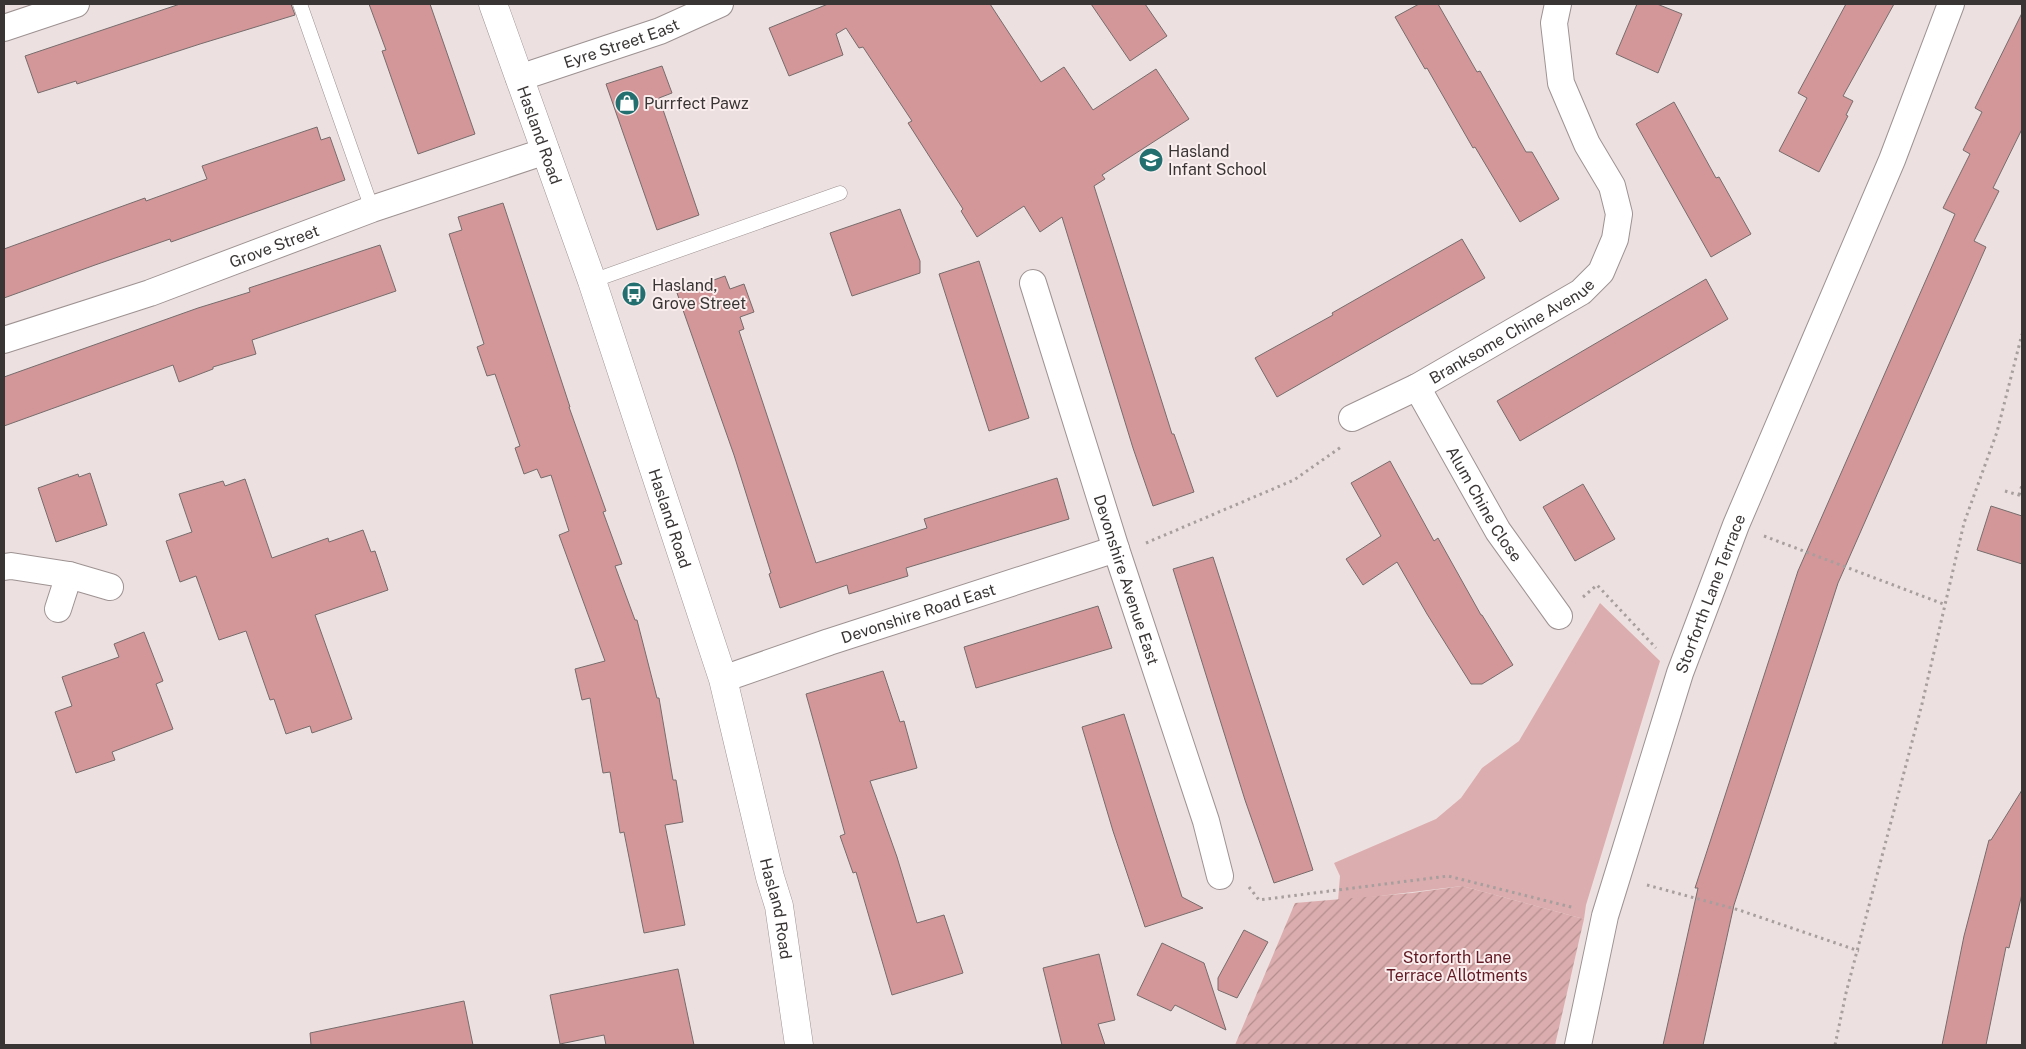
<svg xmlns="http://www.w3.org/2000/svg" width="2026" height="1049" font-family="'Public Sans',sans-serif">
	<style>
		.green { fill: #dcadae }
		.garden { fill: url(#garden-furrows) }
		.building { fill: #d49799; stroke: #766c6c }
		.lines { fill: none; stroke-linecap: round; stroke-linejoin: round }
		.service-casing { stroke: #9e9292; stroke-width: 15 }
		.minor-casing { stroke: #9e9292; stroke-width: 28 }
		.secondary-casing { stroke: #9e9292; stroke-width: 29 }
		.path { stroke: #a79e9e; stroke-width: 3; stroke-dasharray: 2.5 4; stroke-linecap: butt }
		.service { stroke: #fff; stroke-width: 14 }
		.minor { stroke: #fff; stroke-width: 26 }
		.secondary { stroke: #fff; stroke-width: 28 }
		.labels { text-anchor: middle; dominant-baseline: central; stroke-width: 4; stroke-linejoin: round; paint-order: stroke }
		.street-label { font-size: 16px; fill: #393535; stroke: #faeeee }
		.poi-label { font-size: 16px; fill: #393535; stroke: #faeeee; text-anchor: start }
		.park-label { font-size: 16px; fill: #621923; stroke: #faeeee }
	</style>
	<defs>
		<pattern id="garden-furrows" width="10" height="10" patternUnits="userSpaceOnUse" patternTransform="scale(1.25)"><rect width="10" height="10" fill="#dcadae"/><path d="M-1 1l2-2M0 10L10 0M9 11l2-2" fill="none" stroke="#b38e8e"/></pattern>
	</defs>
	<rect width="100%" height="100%" fill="#ede0e0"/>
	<!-- green -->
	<path class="green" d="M1600,603L1660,661L1586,905L1584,919L1462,886L1338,901L1340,876L1334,863L1436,819L1461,798L1482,768L1519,741Z"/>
	<!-- garden -->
	<path class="garden" d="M1462,886L1584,919L1555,1045H1235L1295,903L1412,893Z"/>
	<!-- building -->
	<path class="building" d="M180,4H291L295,15L200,44L77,84L76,81L38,93L25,56Z
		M369,4H430L475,134L418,154L382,51L386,50Z
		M828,4H990L1041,82L1064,67L1093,110L1156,69L1189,119L1102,175L1105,179L1094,186L1172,434H1174L1194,492L1153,506L1133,448L1062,217L1040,232L1024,206L977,237L961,211L963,209L908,123L912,121L863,47L859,48L846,28L836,34L843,55L789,76L769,28Z
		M1091,4H1145L1167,36L1130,61Z
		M1419,4H1438L1477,72L1480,71L1526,152H1532L1559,199L1520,222L1475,147L1473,148L1427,68L1425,69L1395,17Z
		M1637,4H1657L1682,14L1658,73L1616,54Z
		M1846,4H1894L1843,96L1853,101L1846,115L1848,116L1819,172L1779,151L1807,98L1798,93Z
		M2022,13V129L1993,188L1999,191L1974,241L1986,247L1838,583L1734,905L1703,1045H1663L1698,888H1695L1798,571L1955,214L1943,208L1970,154L1963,150L1982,112L1975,108Z
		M662,66L672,93L659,98L699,215L657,230L606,84Z
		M1674,102L1716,178L1719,177L1751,234L1711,257L1636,124Z
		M317,127L321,140L330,137L345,180L171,242L170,239L95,265L4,298V249L145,198L146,201L207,179L202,166Z
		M503,203L570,407H569L606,511L603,512L622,564L615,566L635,620H637L657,698H659L673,780H676L683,822L665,825L685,925L644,933L624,832L620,833L610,772L603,773L590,698L582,700L575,669L605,661L559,535L569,531L551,475L541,478L537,469L524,474L515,448L520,446L495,374L487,376L477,347L484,344L449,234L462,230L458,217Z
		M900,209L920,261V273L852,296L830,233Z
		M1462,239L1485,278L1277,397L1255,358L1333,315L1332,313Z
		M380,245L396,291L252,340L256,354L213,367V369L179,382L173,365L4,426V377L198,308L250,292L249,288Z
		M979,261L1029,418L989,431L939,274Z
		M725,276L730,289L744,284L754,312L740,317L744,329L739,331L816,563L927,528L924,519L1057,478L1069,519L906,568L908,576L849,594L847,585L780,608L769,574L771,573L734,455L677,293Z
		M1706,279L1728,319L1520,441L1497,401Z
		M1390,461L1434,541L1438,538L1481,615H1482L1513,665L1482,684H1471L1427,614L1397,562L1363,585L1346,559L1381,536L1351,483Z
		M90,473L107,525L56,542L38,488L78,474L79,477Z
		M245,479L272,558L328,538L329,542L363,530L371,552L375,551L388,590L315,615L352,719L312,733L310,726L286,734L274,699L270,700L246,631L219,640L196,576L180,582L166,541L192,532L179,494L223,481L225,486Z
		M1583,484L1615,539L1575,561L1543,507Z
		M1991,506L2022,516V564L1977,550Z
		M1213,557L1313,870L1274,883L1245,800L1173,569Z
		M1098,606L1112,648L976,688L964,647Z
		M144,632L163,681L156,684L173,729L112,752L115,760L76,773L55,712L72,706L62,677L119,657L114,644Z
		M883,671L900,722L904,721L917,768L870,781L897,857L917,923L944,915L963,973L892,995L856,872L853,873L840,836L845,834L806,694Z
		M1124,714L1182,897L1203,908L1145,927L1113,831L1082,727Z
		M2022,790V894L2009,948L2006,947L1986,1045H1942L1964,936L1989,840H1991Z
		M1244,930L1268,942L1237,998L1218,990V978Z
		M1162,943L1204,963L1226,1030L1175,1005L1171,1011L1137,995Z
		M1099,954L1115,1020L1098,1024L1105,1045H1062L1043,968Z
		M678,969L694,1045H606L604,1035L560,1044L550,995Z
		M464,1001L473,1045H311L310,1033Z"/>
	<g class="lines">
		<defs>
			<path id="service" d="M300,4L372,209
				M592,281L840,193"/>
			<g id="minor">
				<path d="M4,28L76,4"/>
				<path id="s1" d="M519,78L660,31L720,4"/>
				<path id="s2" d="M1033,283L1116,549L1206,821L1220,876"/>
				<path id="s3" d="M4,340L150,293L372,209L546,151"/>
				<path id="s4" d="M1417,387L1498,531L1559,616"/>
				<path id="s5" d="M1352,418L1417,387L1581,292L1601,272L1615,239L1619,214L1612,186L1587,144L1561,83L1554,23L1558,4"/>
				<path d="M4,567L11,566L69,575L110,587"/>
				<path d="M58,609L69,575"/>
				<path id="s6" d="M723,679L829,642L1116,549"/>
				<path id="s7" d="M1578,1045L1605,916L1680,673L1736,525L1892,160L1951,4"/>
			</g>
			<g id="secondary">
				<path id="s8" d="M493,4L592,281L723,679L770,877L779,906L799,1045"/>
			</g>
		</defs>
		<!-- service casing -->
		<use href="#service" class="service-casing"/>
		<!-- minor casing -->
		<use href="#minor" class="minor-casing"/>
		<!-- secondary casing -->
		<use href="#secondary" class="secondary-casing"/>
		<!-- path -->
		<path class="path" d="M2005,491L2022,496
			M2019,495L2022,485
			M1764,536L1946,605
			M1146,543L1294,480L1341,447
			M1583,597L1597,585L1656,648
			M1647,885L1739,910L1859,951
			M1249,887L1259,900L1448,876L1575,908
			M1835,1045L1846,993L1922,704L1964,523L1997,432L2022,334"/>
		<!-- service -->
		<use href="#service" class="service"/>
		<!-- minor -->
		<use href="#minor" class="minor"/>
		<!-- secondary -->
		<use href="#secondary" class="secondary"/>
	</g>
	<!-- icons -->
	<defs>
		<symbol id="shop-disc" viewBox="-11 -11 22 22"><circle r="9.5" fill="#236f70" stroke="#faeeee"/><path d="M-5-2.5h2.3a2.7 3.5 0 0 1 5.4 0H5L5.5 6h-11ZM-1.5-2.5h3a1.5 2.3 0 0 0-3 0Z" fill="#fff"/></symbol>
		<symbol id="school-disc" viewBox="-11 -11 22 22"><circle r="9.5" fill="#236f70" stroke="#faeeee"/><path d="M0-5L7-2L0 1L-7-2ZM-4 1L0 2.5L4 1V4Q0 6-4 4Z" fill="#fff"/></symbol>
		<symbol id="bus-disc" viewBox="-11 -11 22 22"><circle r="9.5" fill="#236f70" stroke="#faeeee"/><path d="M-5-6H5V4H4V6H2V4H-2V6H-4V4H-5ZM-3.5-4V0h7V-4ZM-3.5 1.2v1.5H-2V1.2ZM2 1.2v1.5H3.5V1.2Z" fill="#fff"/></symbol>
	</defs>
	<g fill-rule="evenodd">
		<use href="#shop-disc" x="613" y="89" width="28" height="28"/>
		<use href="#school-disc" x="1137" y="146" width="28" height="28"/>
		<use href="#bus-disc" x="620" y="280" width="28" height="28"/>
	</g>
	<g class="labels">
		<!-- street labels -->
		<g class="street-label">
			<text stroke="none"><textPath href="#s1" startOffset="108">Eyre Street East</textPath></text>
			<text stroke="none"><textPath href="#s8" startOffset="139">Hasland Road</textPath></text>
			<text stroke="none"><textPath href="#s3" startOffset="286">Grove Street</textPath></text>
			<text stroke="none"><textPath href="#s5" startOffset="182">Branksome Chine Avenue</textPath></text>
			<text stroke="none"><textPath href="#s4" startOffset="135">Alum Chine Close</textPath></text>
			<text stroke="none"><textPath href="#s8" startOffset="544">Hasland Road</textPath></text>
			<text stroke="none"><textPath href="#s2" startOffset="311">Devonshire Avenue East</textPath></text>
			<text stroke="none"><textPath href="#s7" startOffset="471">Storforth Lane Terrace</textPath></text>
			<text stroke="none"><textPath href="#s6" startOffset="206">Devonshire Road East</textPath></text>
			<text stroke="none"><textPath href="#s8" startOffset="949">Hasland Road</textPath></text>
		</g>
		<!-- poi labels -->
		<g class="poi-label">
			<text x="644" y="103">Purrfect Pawz</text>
			<text x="1168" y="151">Hasland<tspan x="1168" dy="18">Infant School</tspan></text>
			<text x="652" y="285">Hasland,<tspan x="652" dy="18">Grove Street</tspan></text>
		</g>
		<!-- park labels -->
		<g class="park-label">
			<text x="1457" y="957">Storforth Lane<tspan x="1457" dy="18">Terrace Allotments</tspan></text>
		</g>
	</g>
	<!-- border -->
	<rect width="2026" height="1049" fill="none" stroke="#393535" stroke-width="10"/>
</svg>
